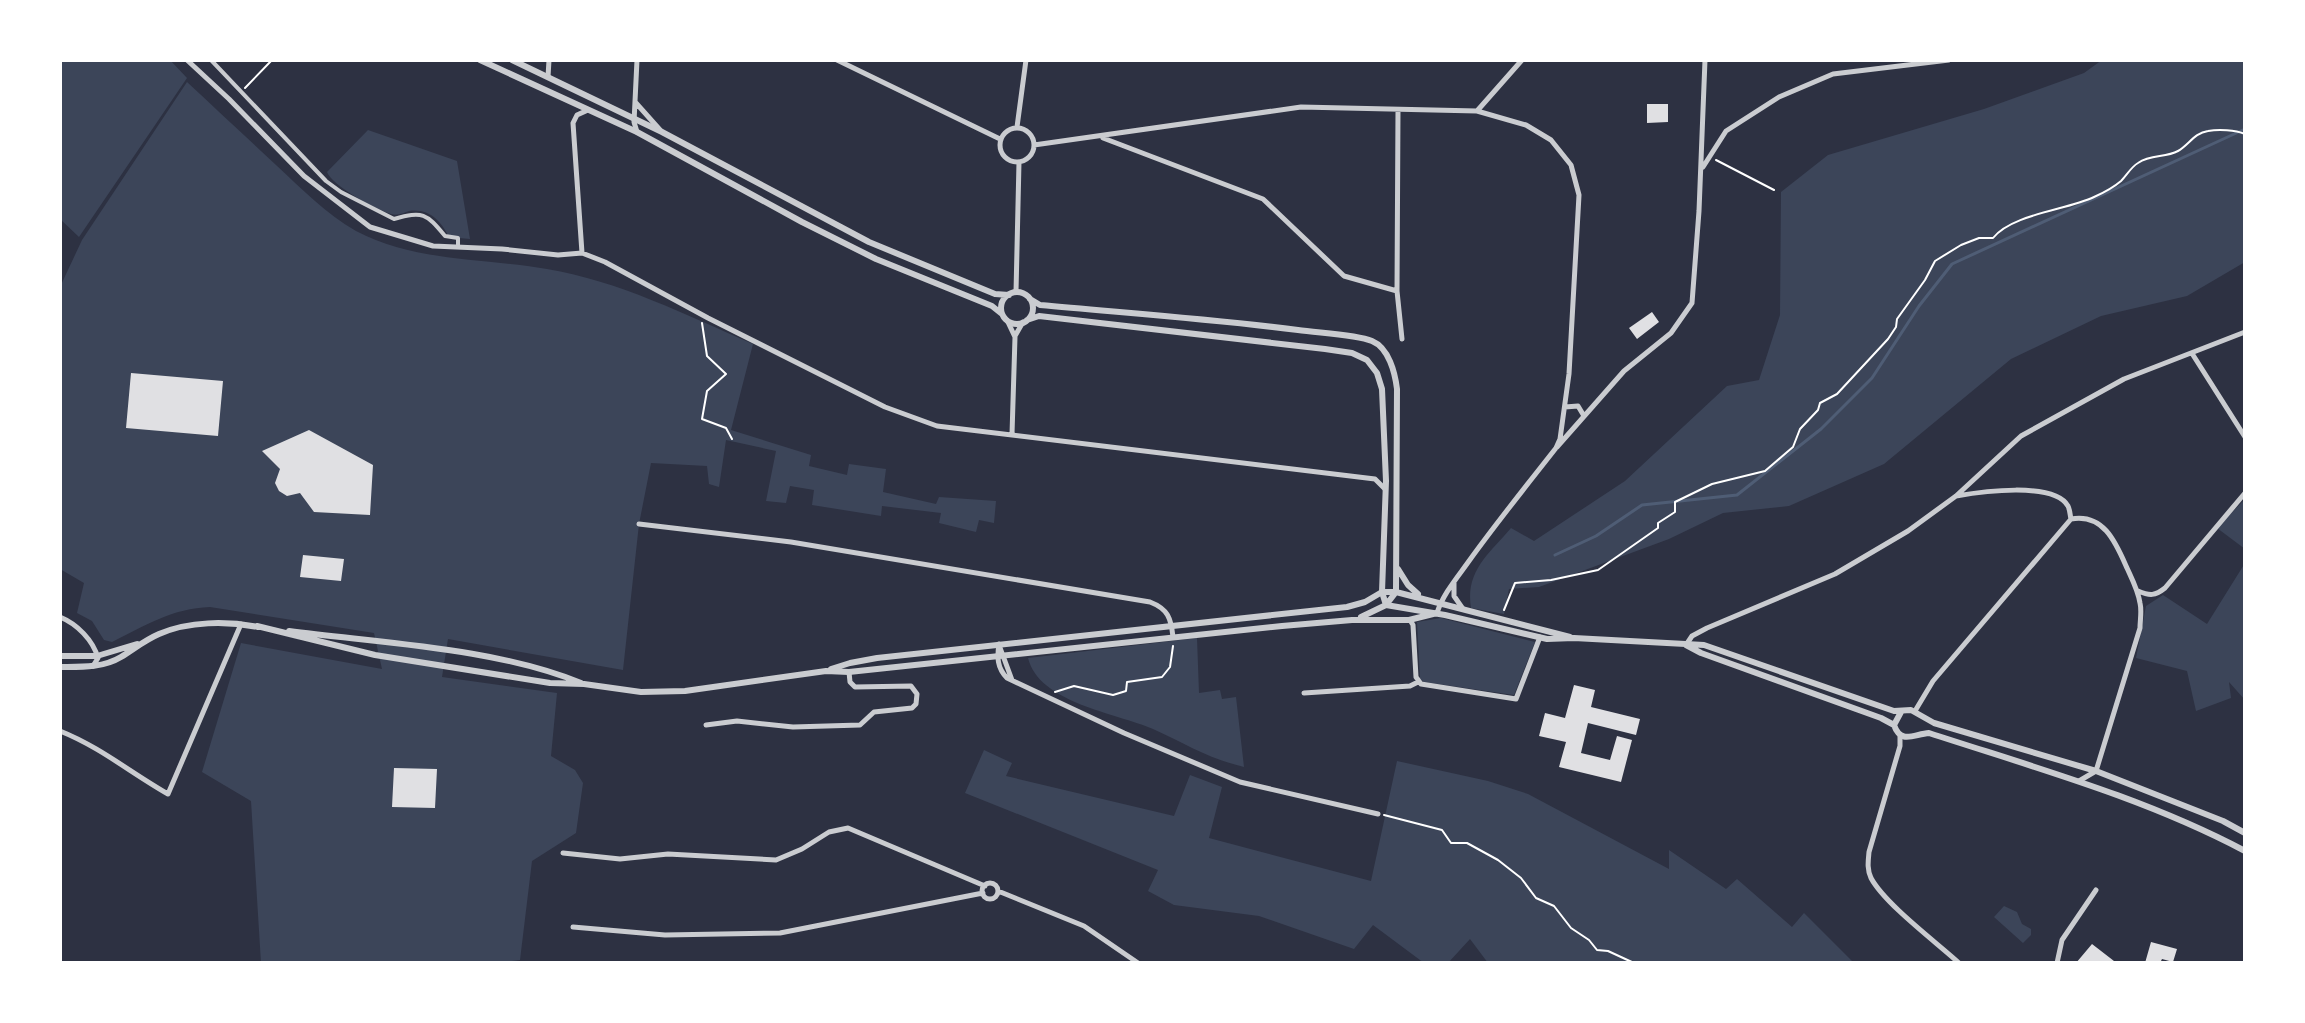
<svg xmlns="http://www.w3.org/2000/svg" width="2305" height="1023" font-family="Mulish,sans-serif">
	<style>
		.green { fill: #3c4559 }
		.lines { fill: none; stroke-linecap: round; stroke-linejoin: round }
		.stream { stroke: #4f5d75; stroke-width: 3 }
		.building { fill: #e0e0e3 }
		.path { stroke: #fff; stroke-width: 2 }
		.pedestrian { stroke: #caccd0; stroke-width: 4 }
		.minor { stroke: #caccd0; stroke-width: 5 }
		.tertiary { stroke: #caccd0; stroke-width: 6 }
	</style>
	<rect width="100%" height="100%" fill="#2d3142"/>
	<!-- green -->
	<path class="green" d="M60,60H170L187,78L79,237L60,219Z
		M2102,60H2245V262L2187,296L2101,316L2011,359L1884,464L1789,506L1723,513L1669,539L1539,587L1509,589L1504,614L1471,608C1465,571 1489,554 1511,528L1534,541L1625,481L1727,386L1759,380L1780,315L1781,192L1828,155L1984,109L2084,73Z
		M187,82C216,109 246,137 276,165C301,188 326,214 356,231C414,262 484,258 547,269C619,281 686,315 753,344L731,430L811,455L809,466L847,475L849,464L886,469L883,492L936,504L939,497L996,501L994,523L979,520L976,532L939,523L941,513L882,506L881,516L812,505L814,490L790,486L786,503L766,501L776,451L726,440L719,487L709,484L707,466L651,463L639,524L623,670L448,639L442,677L557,693L551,756L575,770L583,783L576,833L532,861L520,960L495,963H261L251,801L202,772L241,643L382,669L374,633L210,607C173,608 144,626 112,642L104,640L92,621L77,613L84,583L60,569V287L82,240Z
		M368,130L457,161L470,239L449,237C441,221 429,208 409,211C403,213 398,216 391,214C377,210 331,185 327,172Z
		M2245,499V549L2217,528Z
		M2245,563V700L2229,682L2231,698L2196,711L2187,671L2136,658L2146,606L2163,595L2207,624Z
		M1441,618L1535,642L1514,695L1424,682L1420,679L1417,622Z
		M1197,638L1199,693L1220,690L1222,699L1236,697L1244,767C1207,758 1186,744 1153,729C1116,713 1039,703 1028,658Z
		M984,750L1012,763L1006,776L1174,816L1190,775L1222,787L1209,838L1371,881L1397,761L1488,781L1528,794L1669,869V850L1726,889L1737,879L1792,927L1804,913L1854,963H1488L1470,939L1448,963H1424L1373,925L1354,949L1259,916L1174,905L1148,891L1158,870L965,793Z
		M2004,906L2017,912L2022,924L2031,929V935L2023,943L1994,917Z"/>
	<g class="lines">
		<!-- stream -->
		<path class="stream" d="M1555,555L1596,536L1642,505L1737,495L1821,429L1872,378L1919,306L1952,264L2245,129"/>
	</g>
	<!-- building -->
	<path class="building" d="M1647,104H1668V122L1647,123Z
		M1652,312L1659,322L1637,339L1629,328Z
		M131,373L223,381L218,436L126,428Z
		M309,430L373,465L370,515L314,512L300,493L287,496L279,491L275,483L280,469L262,451Z
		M303,555L344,559L341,581L300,577Z
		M1574,685L1595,690L1591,707L1640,719L1636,735L1588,723L1581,753L1610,760L1617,736L1632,740L1621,782L1559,767L1566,742L1539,736L1545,713L1565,718Z
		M394,768L437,769L435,808L392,807Z
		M2151,942L2177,949L2173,962L2162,959L2160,963H2145Z
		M2092,944L2114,961L2112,963H2076Z"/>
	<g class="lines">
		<!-- path -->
		<path class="path" d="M245,88L272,60
			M1716,160L1774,190
			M702,323L707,356L726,374L707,391L702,419L726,428L732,439
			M1504,610L1515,583L1551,580L1598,570L1658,528V523L1675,512V502L1712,484L1765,471L1793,447L1800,429L1818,410L1820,403L1837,394L1888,339L1896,327L1897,319L1925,280L1935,261L1961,245L1979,238H1993C2012,214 2067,210 2094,197C2103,193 2114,187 2121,181C2127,175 2131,167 2138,163C2151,154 2165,158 2178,151C2189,145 2194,133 2208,131C2219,129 2235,130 2245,134
			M1055,692L1074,686L1113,695L1126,691L1127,682L1162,677L1170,667L1173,646
			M1384,815L1442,830L1451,843H1467L1498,860L1521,878L1536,898L1554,906L1571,928L1589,940L1597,950L1608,951L1634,963"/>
		<!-- pedestrian -->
		<path class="pedestrian" d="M211,60L326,181L341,192L394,219C423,211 426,213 445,236L458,238V247"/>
		<!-- minor -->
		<path class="minor" d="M187,60L229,99L304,176L370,227L433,246L502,249L558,255L582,253L605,262L708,318L885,407L937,426L1375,479L1385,489
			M637,60L634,122L637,132
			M837,60L1000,139
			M548,77L549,60
			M636,103L661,131
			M1398,110L1397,291L1402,339
			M1477,111L1522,60
			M1017,127L1026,60
			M1000 145a17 17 0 1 1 34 0a17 17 0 1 1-34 0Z
			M1103,138L1263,199L1344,276L1397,291
			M1034,145L1301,107L1477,111L1526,125L1551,140L1571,165L1579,195L1569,374L1560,439L1556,448C1527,485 1497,522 1469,561C1457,578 1443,594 1437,613
			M1703,167L1726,131L1779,97L1833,74L1949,60
			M582,253L573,123L577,115L588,110
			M1016,292L1019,162
			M1007,320L1015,337L1012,434
			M1015,336L1023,322
			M2193,355L2245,437
			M1565,407L1578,406L1584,416
			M1557,447L1624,371L1671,333L1692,303L1699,211L1705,60
			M1956,496C1979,492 2054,481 2068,506C2070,510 2070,515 2071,519
			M2071,519C2104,513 2116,543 2127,568C2132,579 2138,590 2140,603C2142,611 2140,620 2140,628L2096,771L2079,781
			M639,524L791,542L1150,602C1168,609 1171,618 1173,637
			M1454,583V596L1463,609
			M2138,591C2150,596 2155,596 2165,588L2245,493
			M60,617C77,624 93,640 98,658L93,666
			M1410,620L1413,625L1416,677L1421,684L1516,699L1540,637
			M999,644C997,657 997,668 1007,678L1124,733L1240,782L1378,814
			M999,645L1012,680
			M1686,645L1692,636L1707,628L1835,574L1908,531L1956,496L2021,436L2124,379L2245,332
			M1304,693L1410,686L1418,682
			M1915,711L1933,681L2071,519
			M706,725L737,721L793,727L860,725L874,712L912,708L916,704L917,694L911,686L855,687L850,682L849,672
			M60,731C100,747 131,773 168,794L241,624
			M1900,735V746L1869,852C1868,862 1867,869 1871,878C1885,904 1936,942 1959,963
			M563,853L620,859L668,854L776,860L802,849L829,832L848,828L985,886
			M982 891a8 8 0 1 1 16 0a8 8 0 1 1-16 0Z
			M998,891L1084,926L1138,963
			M573,927L665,935L780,933L983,893
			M2057,963L2062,940L2096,890"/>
		<!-- tertiary -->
		<path class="tertiary" d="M480,60L637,132L802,222L876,259L992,306L1002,314
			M512,60L662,132L869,242L995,294L1009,295
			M1001 308a16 16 0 1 1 32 0a16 16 0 1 1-32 0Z
			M1030,299L1040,305C1126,313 1212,319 1298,330C1318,333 1355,334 1372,341C1389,348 1395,373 1397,389L1396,592
			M1027,320L1039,316L1325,349L1352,353L1367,360L1377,373L1382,389L1386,481L1382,592L1386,605
			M1398,569L1408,585L1418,594
			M1386,605L1445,615L1547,639L1574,638L1704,645L1894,711L1911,710L1934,723L2096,771L2223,821L2245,833
			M1361,617L1386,605L1396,592
			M257,626L375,655L550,683L584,684L641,692L685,691L826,671L849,672L1282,626L1352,620H1409L1437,613
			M289,631C380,643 497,648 581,683
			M1686,645L1701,653L1881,718L1894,725
			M60,656H97L137,644
			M60,667C81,667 103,668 121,657C134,649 145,640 159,634C189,621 227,621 258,627
			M831,669L850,663L877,658L1347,607L1365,602L1382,592H1396L1570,637
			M1901,712L1894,725C1901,745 1914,734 1929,733C2036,768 2145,798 2245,851"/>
	</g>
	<!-- border -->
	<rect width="2305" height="1023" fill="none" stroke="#ffffff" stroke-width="124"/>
</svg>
